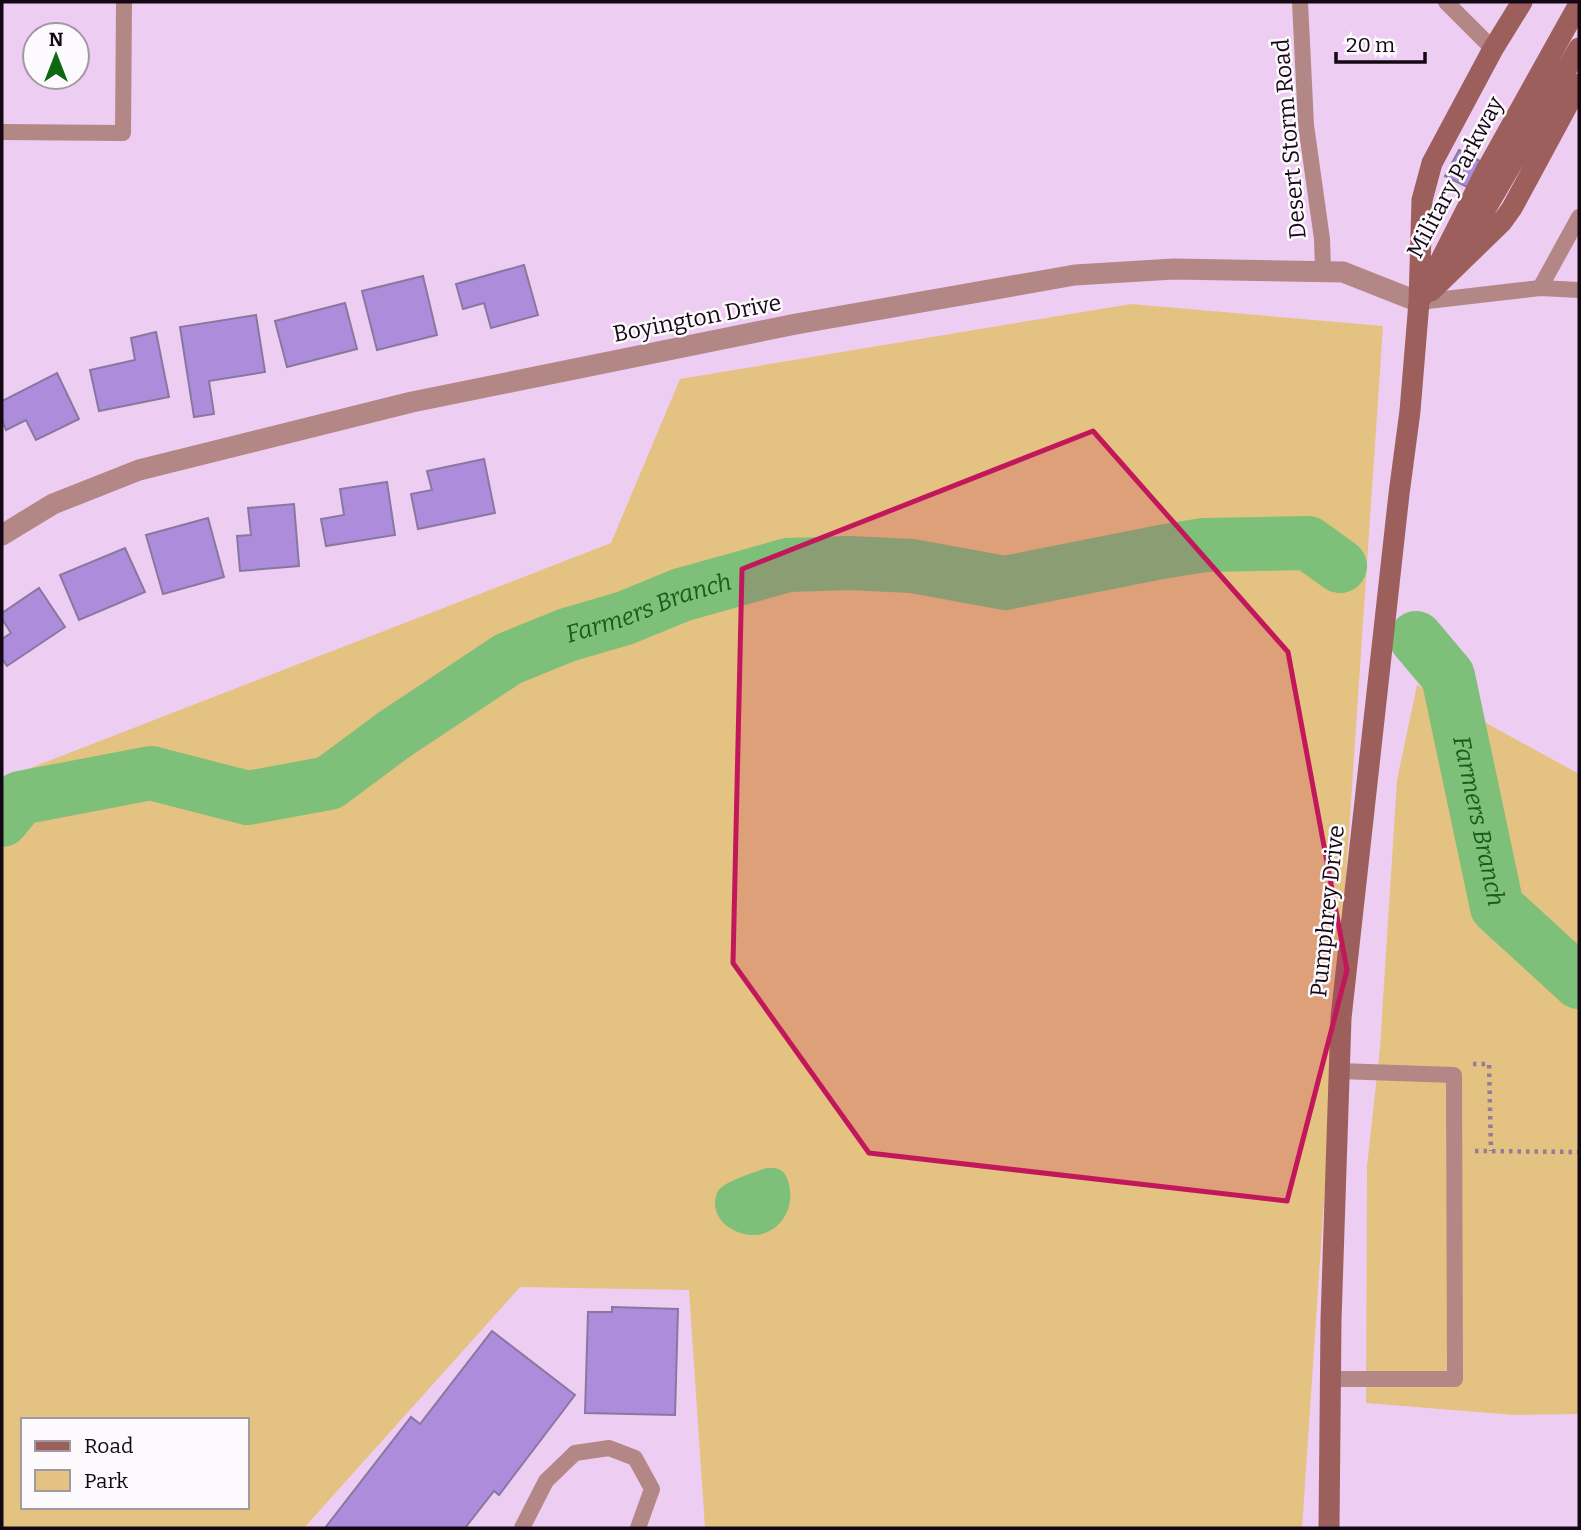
<svg xmlns="http://www.w3.org/2000/svg" width="1581" height="1530" font-family="Bitter,serif">
	<style>
		.green { fill: #e4c281; fill-rule: evenodd }
		.water { fill: #7ebf79 }
		.lines { fill: none; stroke-linecap: round; stroke-linejoin: round }
		.river { stroke: #7ebf79; stroke-width: 54 }
		.building { fill: #ae8cdc; stroke: #8878a0; stroke-width: 2 }
		.path { stroke: #947c97; stroke-width: 4.5; stroke-dasharray: 3.5 5; stroke-linecap: butt }
		.lane { stroke: #b38785; stroke-width: 16 }
		.street { stroke: #b38785; stroke-width: 21 }
		.secondary { stroke: #9c5f5c; stroke-width: 21 }
		.marked { fill: #c2185b; fill-opacity: 0.2; stroke: #c2185b; stroke-width: 5; stroke-linejoin: round }
		.labels { text-anchor: middle; dominant-baseline: central; stroke-width: 5; stroke-linejoin: round; paint-order: stroke }
		.street-label { font-size: 23px; fill: #140815; stroke: #fdfafd }
		.water-label { font-size: 24px; font-style: italic; fill: #195b18; stroke: #fdfafd }
	</style>
	<rect width="100%" height="100%" fill="#eecdf2"/>
	<!-- green -->
	<path class="green" d="M1131,304L1383,326L1302,1528H705L689,1290L520,1287L304,1528H2V779L611,543L680,379ZM23,1420H247V1507H23Z
		M1417,685L1579,774V1414L1515,1415L1366,1403L1367,1166L1380,1048L1397,780Z"/>
	<!-- water -->
	<path class="water" d="M766,1168C771,1168 777,1167 782,1171C787,1175 789,1183 790,1190C793,1214 775,1237 750,1235C732,1233 714,1221 715,1201C716,1196 717,1190 722,1187C730,1180 755,1172 766,1168Z"/>
	<g class="lines">
		<!-- river -->
		<g class="river">
			<path id="s1" d="M1416,638L1448,676L1497,907L1579,982"/>
			<path id="s2" d="M2,820L20,798L151,773L248,798L329,783L395,734L508,659L567,635L625,618L681,595L788,565L849,563L912,566L1005,583L1161,552L1204,545L1308,543L1340,566"/>
		</g>
	</g>
	<!-- building -->
	<path class="building" d="M1459,150L1480,161L1467,187L1445,176Z
		M524,265L538,315L491,328L484,303L463,309L456,284Z
		M423,276L437,335L377,350L362,291Z
		M345,303L357,349L287,367L275,321Z
		M256,315L265,372L209,381L214,414L194,417L180,327Z
		M156,332L169,397L99,411L90,370L135,360L131,338Z
		M57,373L79,419L36,440L26,420L6,430L2,420V401Z
		M484,459L495,513L418,529L411,494L432,490L427,471Z
		M387,482L395,535L326,546L321,519L344,515L340,489Z
		M294,504L299,566L240,571L237,536L251,535L248,508Z
		M208,518L224,577L163,594L146,535Z
		M125,548L145,592L79,620L60,575Z
		M39,588L65,627L7,666L2,659V639L11,633L2,619V613Z
		M612,1307L678,1309L675,1415L585,1413L588,1312H612Z
		M492,1331L575,1395L499,1495L494,1491L465,1528H325L411,1417L420,1424Z"/>
	<g class="lines">
		<!-- path -->
		<path class="path" d="M1473,1064H1489L1491,1151
			M1475,1151L1579,1152"/>
		<!-- lane -->
		<path class="lane" d="M1300,2L1306,125L1322,239L1323,271
			M1446,2L1493,49
			M2,132L123,133L124,2
			M1540,288L1579,217
			M1419,302L1540,288L1579,290
			M1331,1379H1455L1454,1075L1339,1071
			M522,1528L546,1481L575,1453L609,1448L635,1458L652,1489L638,1528"/>
		<!-- street -->
		<path class="street" d="M2,535L53,504L139,470L412,402L796,324L1075,275L1174,269L1343,272L1419,302"/>
		<!-- secondary -->
		<path class="secondary" d="M1459,246L1485,210L1579,48
			M1431,291L1502,222L1512,208L1579,84
			M1422,297L1487,169L1579,4
			M1329,1528L1331,1320L1341,1018L1399,494L1410,411L1419,302L1422,200L1432,163L1493,49L1522,2"/>
	</g>
	<!-- marked area -->
	<path class="marked" d="M1093,431L1288,652L1347,970L1287,1201L869,1153L733,963L742,569Z"/>
	<g class="labels">
		<!-- street labels -->
		<g class="street-label">
			<text transform="translate(1289 139) rotate(-95)">Desert Storm Road</text>
			<text transform="translate(1455 177) rotate(-62)">Military Parkway</text>
			<text transform="translate(697 318) rotate(-11)">Boyington Drive</text>
			<text transform="translate(1327 911) rotate(-84)">Pumphrey Drive</text>
		</g>
		<!-- water labels -->
		<g class="water-label">
			<text stroke="none"><textPath href="#s2" startOffset="712">Farmers Branch</textPath></text>
			<text stroke="none"><textPath href="#s1" startOffset="198">Farmers Branch</textPath></text>
		</g>
	</g>
	<!-- border -->
	<rect width="1581" height="1530" fill="none" stroke="#140815" stroke-width="7"/>
	<!-- legend -->
	<rect x="21" y="1418" width="228" height="91" fill="#fdfafd" stroke="#a099a0" stroke-width="2"/>
	<rect x="35" y="1441" width="35" height="10" fill="#9c5f5c" stroke="#a099a0" stroke-width="2"/>
	<text x="84" y="1453" font-size="21" fill="#140815">Road</text>
	<rect x="35" y="1470" width="35" height="21" fill="#e4c281" stroke="#a099a0" stroke-width="2"/>
	<text x="84" y="1488" font-size="21" fill="#140815">Park</text>
	<!-- north arrow -->
	<g transform="translate(56 56)"><circle r="33" fill="#fdfafd" stroke="#a099a0" stroke-width="2"/>
	<path d="M0-5L12 26L0 18L-12 26Z" fill="#0e680f"/>
	<text y="-10" font-size="19" font-weight="bold" text-anchor="middle" fill="#140815">N</text>
	</g>
	<!-- scale -->
	<path d="M1336 52v10h89v-10" fill="none" stroke="#140815" stroke-width="3.5"/>
	<text x="1346" y="52" font-size="21" fill="#140815" stroke="#fdfafd" stroke-width="5" paint-order="stroke">20 m</text>
</svg>
